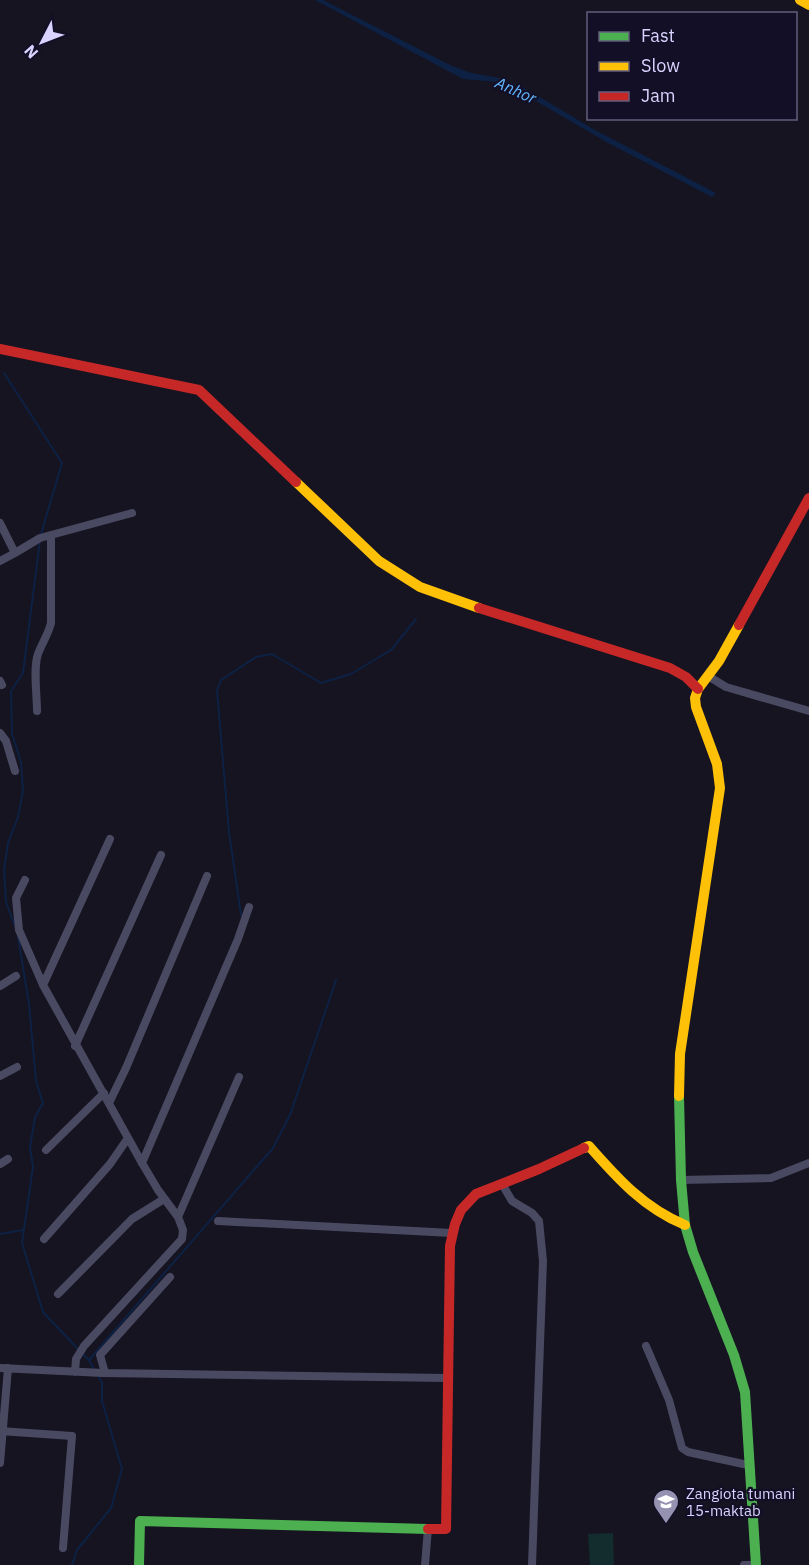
<svg xmlns="http://www.w3.org/2000/svg" width="809" height="1565" font-family="'IBM Plex Sans',sans-serif">
	<style>
		.green { fill: #132c2d }
		.water { fill: #0d2144 }
		.lines { fill: none; stroke-linecap: round; stroke-linejoin: round }
		.stream { stroke: #0d2144; stroke-width: 2 }
		.street { stroke: #4a4962; stroke-width: 8 }
		.fast { stroke: #4caf50; stroke-width: 10 }
		.slow { stroke: #ffc107; stroke-width: 10 }
		.jam { stroke: #c62828; stroke-width: 10 }
		.labels { text-anchor: middle; dominant-baseline: central; stroke-width: 4.5; stroke-linejoin: round; paint-order: stroke }
		.poi-label { font-size: 15px; fill: #d9d4ff; stroke: #130f26; text-anchor: start }
		.water-label { font-size: 16px; font-style: italic; fill: #62b6ff; stroke: #130f26 }
	</style>
	<rect width="100%" height="100%" fill="#161421"/>
	<!-- green -->
	<path class="green" d="M613,1533L614,1565H590L588,1534Z"/>
	<!-- water -->
	<path class="water" d="M315,0H323L450,65L471,73L500,78L526,89L595,130L716,193L712,197L608,143L524,94L498,82L463,79Z"/>
	<g class="lines">
		<!-- stream -->
		<path class="stream" d="M4,373L62,463L41,534
			M241,915L229,832L217,691L221,680L256,657L272,654L321,683L351,674L391,650L416,619
			M15,926L6,902L4,870L8,843L18,817L23,791L21,762L12,734L11,691L23,673L40,540
			M18,937L29,1004L36,1081L43,1103L35,1117L30,1147L33,1167L22,1243L43,1312L78,1349
			M0,1234L23,1230
			M82,1353L89,1360
			M95,1371L89,1360L273,1148L290,1115L336,980
			M72,1565L77,1550L111,1508L122,1469L102,1401V1382L98,1376"/>
		<!-- street -->
		<path class="street" d="M0,523L15,553L0,561
			M15,553L40,538L132,513
			M708,676L726,687L809,711
			M0,681L2,685
			M37,711C37,695 33,668 38,654C42,643 48,635 51,623V535
			M0,733L6,741L15,771
			M25,880L16,898L19,930L43,985L142,1163L158,1190L178,1217L183,1230L182,1239L84,1346L76,1359L75,1372
			M43,985L110,839
			M0,986L16,976
			M75,1046L161,855
			M0,1076L17,1067
			M109,1103L126,1068L207,876
			M46,1150L104,1093
			M142,1163L238,939L249,907
			M0,1164L8,1159
			M681,1180L771,1178L809,1163
			M502,1184L512,1201L532,1213L539,1221L543,1261L532,1565
			M178,1217L239,1077
			M218,1221L452,1233
			M44,1239L110,1164L128,1138
			M58,1294L132,1219L164,1199
			M646,1346L669,1400L682,1448L688,1452L748,1465
			M0,1368L103,1373L448,1378
			M105,1373L100,1355L170,1277
			M0,1431L72,1436L63,1548
			M0,1463L8,1368
			M425,1565L428,1528
			M744,1565H756"/>
		<!-- fast -->
		<path class="fast" d="M679,1096L681,1180L685,1225L693,1252L734,1355L745,1392L756,1565
			M139,1565L140,1521L428,1529"/>
		<!-- slow -->
		<path class="slow" d="M800,0L809,5
			M296,482L379,561L420,587L479,608
			M679,1096L680,1054L720,788L717,764L696,707L695,698L698,689L719,661L739,625
			M584,1148L589,1146C618,1179 644,1208 685,1225"/>
		<!-- jam -->
		<path class="jam" d="M0,349L199,390L296,482
			M479,608L670,668L686,677L698,689
			M739,625L809,498
			M428,1529H446L450,1246L455,1224L461,1210L476,1194L539,1169L584,1148"/>
	</g>
	<!-- icons -->
	<defs>
		<symbol id="school-pin" viewBox="-11 -11 22 30"><path d="M0 17L-7.5 6A9.5 9.5 0 1 1 7.5 6Z" fill="#9591b1" stroke="#130f26"/><path d="M0-5L7-2L0 1L-7-2ZM-4 1L0 2.5L4 1V4Q0 6-4 4Z" fill="#fff"/></symbol>
	</defs>
	<g fill-rule="evenodd">
		<use href="#school-pin" x="651" y="1487" width="30" height="40"/>
	</g>
	<g class="labels">
		<!-- poi labels -->
		<g class="poi-label">
			<text x="686" y="1493">Zangiota tumani<tspan x="686" dy="17">15-maktab</tspan></text>
		</g>
		<!-- water labels -->
		<g class="water-label">
			<text transform="translate(516 90) rotate(24)">Anhor</text>
		</g>
	</g>
	<!-- legend -->
	<rect x="587" y="12" width="210" height="108" fill="#130f26" stroke="#625e7d" stroke-width="1.5"/>
	<rect x="599" y="32" width="30" height="9" fill="#4caf50" stroke="#625e7d" stroke-width="1.5"/>
	<text x="641" y="42" font-size="18" fill="#d9d4ff">Fast</text>
	<rect x="599" y="62" width="30" height="9" fill="#ffc107" stroke="#625e7d" stroke-width="1.5"/>
	<text x="641" y="72" font-size="18" fill="#d9d4ff">Slow</text>
	<rect x="599" y="92" width="30" height="9" fill="#c62828" stroke="#625e7d" stroke-width="1.5"/>
	<text x="641" y="102" font-size="18" fill="#d9d4ff">Jam</text>
	<!-- north arrow -->
	<g transform="translate(42 42) rotate(228)" stroke="#130f26" stroke-width="4.5" paint-order="stroke">
	<path d="M0-4.5L10 22L0 15L-10 22Z" fill="#d9d4ff"/>
	<text y="-9" font-size="16" font-weight="bold" text-anchor="middle" fill="#d9d4ff">N</text>
	</g>
</svg>
